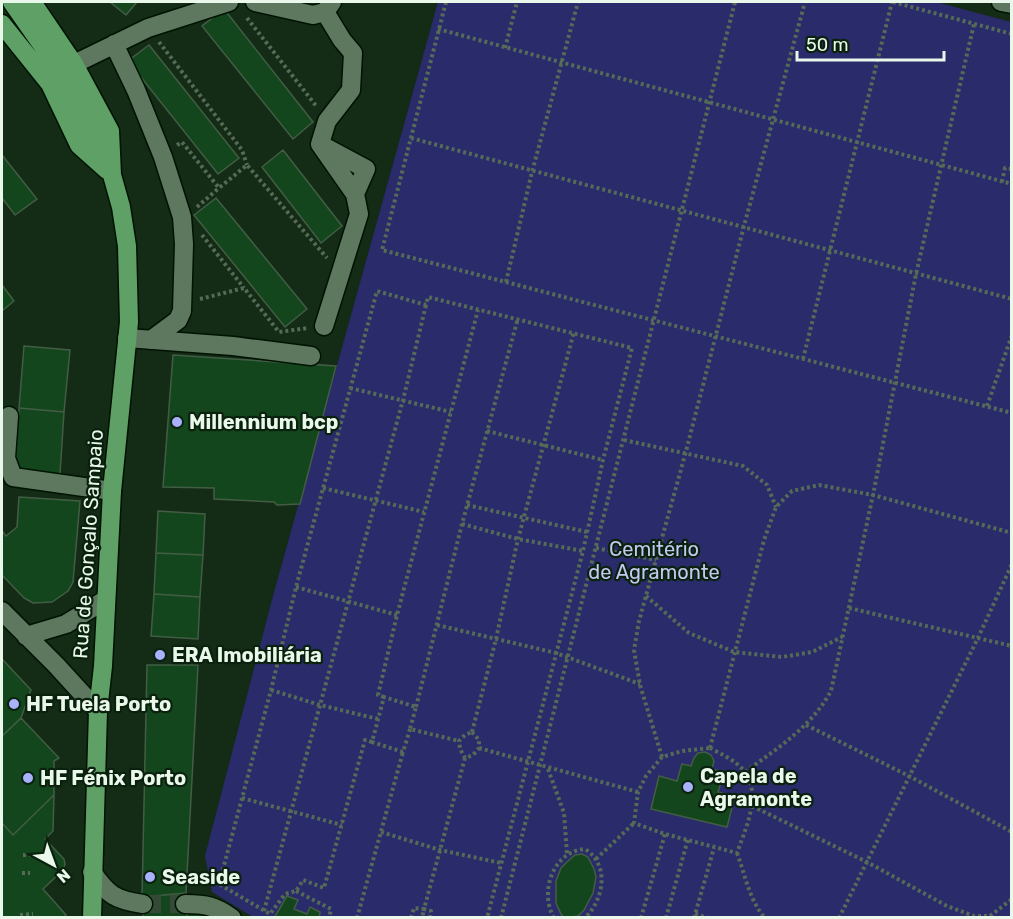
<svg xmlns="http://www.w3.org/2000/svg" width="1013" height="919" font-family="Rubik,sans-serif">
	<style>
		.green { fill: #2a2b6b }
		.building { fill: #13461c; stroke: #435d45; stroke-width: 1.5 }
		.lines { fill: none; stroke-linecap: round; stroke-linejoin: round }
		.minor-tunnel { stroke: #344a36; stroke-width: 18; stroke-dasharray: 18 9; stroke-linecap: butt }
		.minor-casing { stroke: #001302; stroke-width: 21 }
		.major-casing { stroke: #001302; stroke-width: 21 }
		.path { stroke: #556a57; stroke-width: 4; stroke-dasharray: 3 3; stroke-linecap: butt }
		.minor { stroke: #5e7860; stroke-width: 18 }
		.major { stroke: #5fa067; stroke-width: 18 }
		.poi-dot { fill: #a7b1fc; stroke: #0a210d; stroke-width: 2 }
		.labels { text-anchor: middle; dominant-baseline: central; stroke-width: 4.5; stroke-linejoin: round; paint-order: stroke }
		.poi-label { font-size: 20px; font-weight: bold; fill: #e9f8ea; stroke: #0a210d; text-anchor: start }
		.street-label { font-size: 20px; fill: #e9f8ea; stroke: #0a210d }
		.park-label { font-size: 20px; fill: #c3c9f1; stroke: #0a210d }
	</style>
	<rect width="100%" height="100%" fill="#142b16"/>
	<!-- green -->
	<path class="green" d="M438,2H936L1011,22V917H253L212,892L205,856L273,596Z"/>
	<!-- building -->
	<path class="building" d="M110,2H137L126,15Z
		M224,9L313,122L293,139L202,26Z
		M149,45L239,158L218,174L128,61Z
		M283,150L342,226L321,243L262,167Z
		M2,155L37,199L15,215L2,198Z
		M216,198L307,309L285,327L194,215Z
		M2,285L14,301L2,311Z
		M24,346L70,350L64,412L19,408Z
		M173,355L336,366L300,504L277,505L274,502L214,499V488L163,487Z
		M19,408L64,412L60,474L15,471Z
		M19,497L80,501L73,582L68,591L52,602L33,603L24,598L2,575V531L6,536L17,527Z
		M158,511L205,514L203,555L156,553Z
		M156,553L203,555L200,597L154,594Z
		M154,594L200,597L198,639L151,636Z
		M2,659L31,690L21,718L2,736Z
		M147,665H198L186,893L142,897Z
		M21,718L59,758L54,761V795L13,835L2,823V736Z
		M705,752L711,755L714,761L712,769L724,772L718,792L735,796L727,827L651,809L659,776L677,781L682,764L691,766L694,758L698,753Z
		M54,795L53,831L45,839L64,859L65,864L63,870L43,889L66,915L63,918H2V823L13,835Z
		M582,854L588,857L594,869L596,877L593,893L584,910L578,916L564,918L561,914L556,903V881L561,868L568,861L575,855Z
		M186,893L187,918H143L142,897Z
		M287,896L298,900L294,909L307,914L310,907L320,912L319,918H274Z
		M186,910L219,918H187Z"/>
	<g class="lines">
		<!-- minor-tunnel -->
		<path class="minor-tunnel" d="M143,904H185"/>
		<defs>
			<path id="minor" d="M255,2L313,15L325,12L332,2
				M1001,2L1012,4
				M114,44L136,90L163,157L182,217L184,244L182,311L178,320L151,340
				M74,64L148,28L229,2
				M323,146L366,169L355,194
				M324,326L359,214L355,194L320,144L327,121L351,90L353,53L342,40L325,12
				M127,338L233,346L311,356
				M9,416L6,458L13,477L112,491
				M2,611L56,665L98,711
				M26,636L66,624L105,600
				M92,872C108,895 115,900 143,904
				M185,904C206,904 215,906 232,918"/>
			<path id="major" d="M12,2L63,75L108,166
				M32,2L74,64L110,131L112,175L121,207L127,246L129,322L112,491L103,666L98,711L92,918
				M2,24L50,84L79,145L107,170"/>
		</defs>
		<!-- minor casing -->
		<use href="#minor" class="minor-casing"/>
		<!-- major casing -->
		<use href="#major" class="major-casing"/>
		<!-- path -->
		<path class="path" d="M446,2L382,250L1012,413
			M893,2L1012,34
			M247,18L317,107
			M438,29L1012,184
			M159,42L242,150L247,165
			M505,48L517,2
			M411,138L1012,299
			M177,145L182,142L219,188L247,165L327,258
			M1002,182L1005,168L1012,169
			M197,207L219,188
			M202,235L244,288
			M506,282L532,172L578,2
			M200,299L244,288L279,332L308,328
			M803,359L892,2
			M350,388L451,412
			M987,406L1012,335
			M487,431L603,460
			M624,440L743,466L767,485L776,507
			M323,488L424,512
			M467,505L587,532
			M462,524L518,539L583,551
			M596,548L656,560
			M296,587L397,615
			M646,596L689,633L734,652L782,657L812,652L842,637
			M849,608L1012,646
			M437,625L556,653L640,684
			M271,690L320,705L378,719
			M384,697L378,695L397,615L478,310
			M416,707L462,524L518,318
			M806,725L909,776L1012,832
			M410,729L403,752L372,742L384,697L416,707L410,729L459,741
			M472,732L496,639L518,539L574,332
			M472,732L479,740V748L473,755L465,758L460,749L459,741L465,735Z
			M372,742L365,740L324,888L303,880L296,891L285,894L270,914L219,884L271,690L296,587L377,291L426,305L428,297L632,348L603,460L583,551L487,918
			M479,748L638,792
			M710,748L764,540L776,507L792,491L819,485L873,495L1012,533
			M710,748C721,754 737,761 745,772C762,795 745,830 737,853L665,834L634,823L638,792L646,776L662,757L682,751Z
			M662,757L640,685L634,650L639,621L685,455L744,226L805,2
			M548,769L564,813L567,854
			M745,772C778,748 811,727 831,691L873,495L916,274L974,24
			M242,798L342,825
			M752,806L867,862L947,906L974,916H990L1012,899
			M381,832L440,850L501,863
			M737,853C745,874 749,900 765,918
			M23,855H30
			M596,859L634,823
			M22,873H30
			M296,891L331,909L329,918
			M264,911L403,400L426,305
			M695,914L708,918
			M20,915L33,914
			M357,918L403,752
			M411,918L414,908L424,909L422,918
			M430,918L431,911L424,909L465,758
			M501,918L735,2
			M554,918C539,892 553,851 585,849C610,865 604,899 585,918
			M641,918L665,834
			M666,918L688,839
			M694,918L714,848
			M839,918L978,638L1012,564"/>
		<!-- minor -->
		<use href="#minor" class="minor"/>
		<!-- major -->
		<use href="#major" class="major"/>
	</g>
	<!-- markers -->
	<g class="poi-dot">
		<circle cx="177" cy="422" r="6"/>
		<circle cx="160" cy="655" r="6"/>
		<circle cx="14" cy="704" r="6"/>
		<circle cx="28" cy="778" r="6"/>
		<circle cx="688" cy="787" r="6"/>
		<circle cx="150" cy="877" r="6"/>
	</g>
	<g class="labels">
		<!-- poi labels -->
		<g class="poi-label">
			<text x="189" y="422">Millennium bcp</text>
			<text x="172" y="655">ERA Imobiliária</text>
			<text x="26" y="704">HF Tuela Porto</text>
			<text x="700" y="776">Capela de<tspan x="700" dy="23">Agramonte</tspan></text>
			<text x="40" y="778">HF Fénix Porto</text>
			<text x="162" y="877">Seaside</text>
		</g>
		<!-- street labels -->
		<g class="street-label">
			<text transform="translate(88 544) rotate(-86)">Rua de Gonçalo Sampaio</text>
		</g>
		<!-- park labels -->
		<g class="park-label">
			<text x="654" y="549">Cemitério<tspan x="654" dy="23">de Agramonte</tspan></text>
		</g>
	</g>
	<!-- border -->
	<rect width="1013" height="919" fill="none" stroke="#e9f8ea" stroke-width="6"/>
	<!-- north arrow -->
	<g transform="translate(54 865) rotate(139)" stroke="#0a210d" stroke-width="4.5" paint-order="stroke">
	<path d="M0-4.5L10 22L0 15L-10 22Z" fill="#e9f8ea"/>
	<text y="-9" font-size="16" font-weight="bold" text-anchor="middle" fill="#e9f8ea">N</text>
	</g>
	<!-- scale -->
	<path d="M797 51v9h147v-9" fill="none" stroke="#e9f8ea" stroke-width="3"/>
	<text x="806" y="51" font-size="18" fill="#e9f8ea" stroke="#0a210d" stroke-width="4.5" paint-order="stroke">50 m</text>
</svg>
